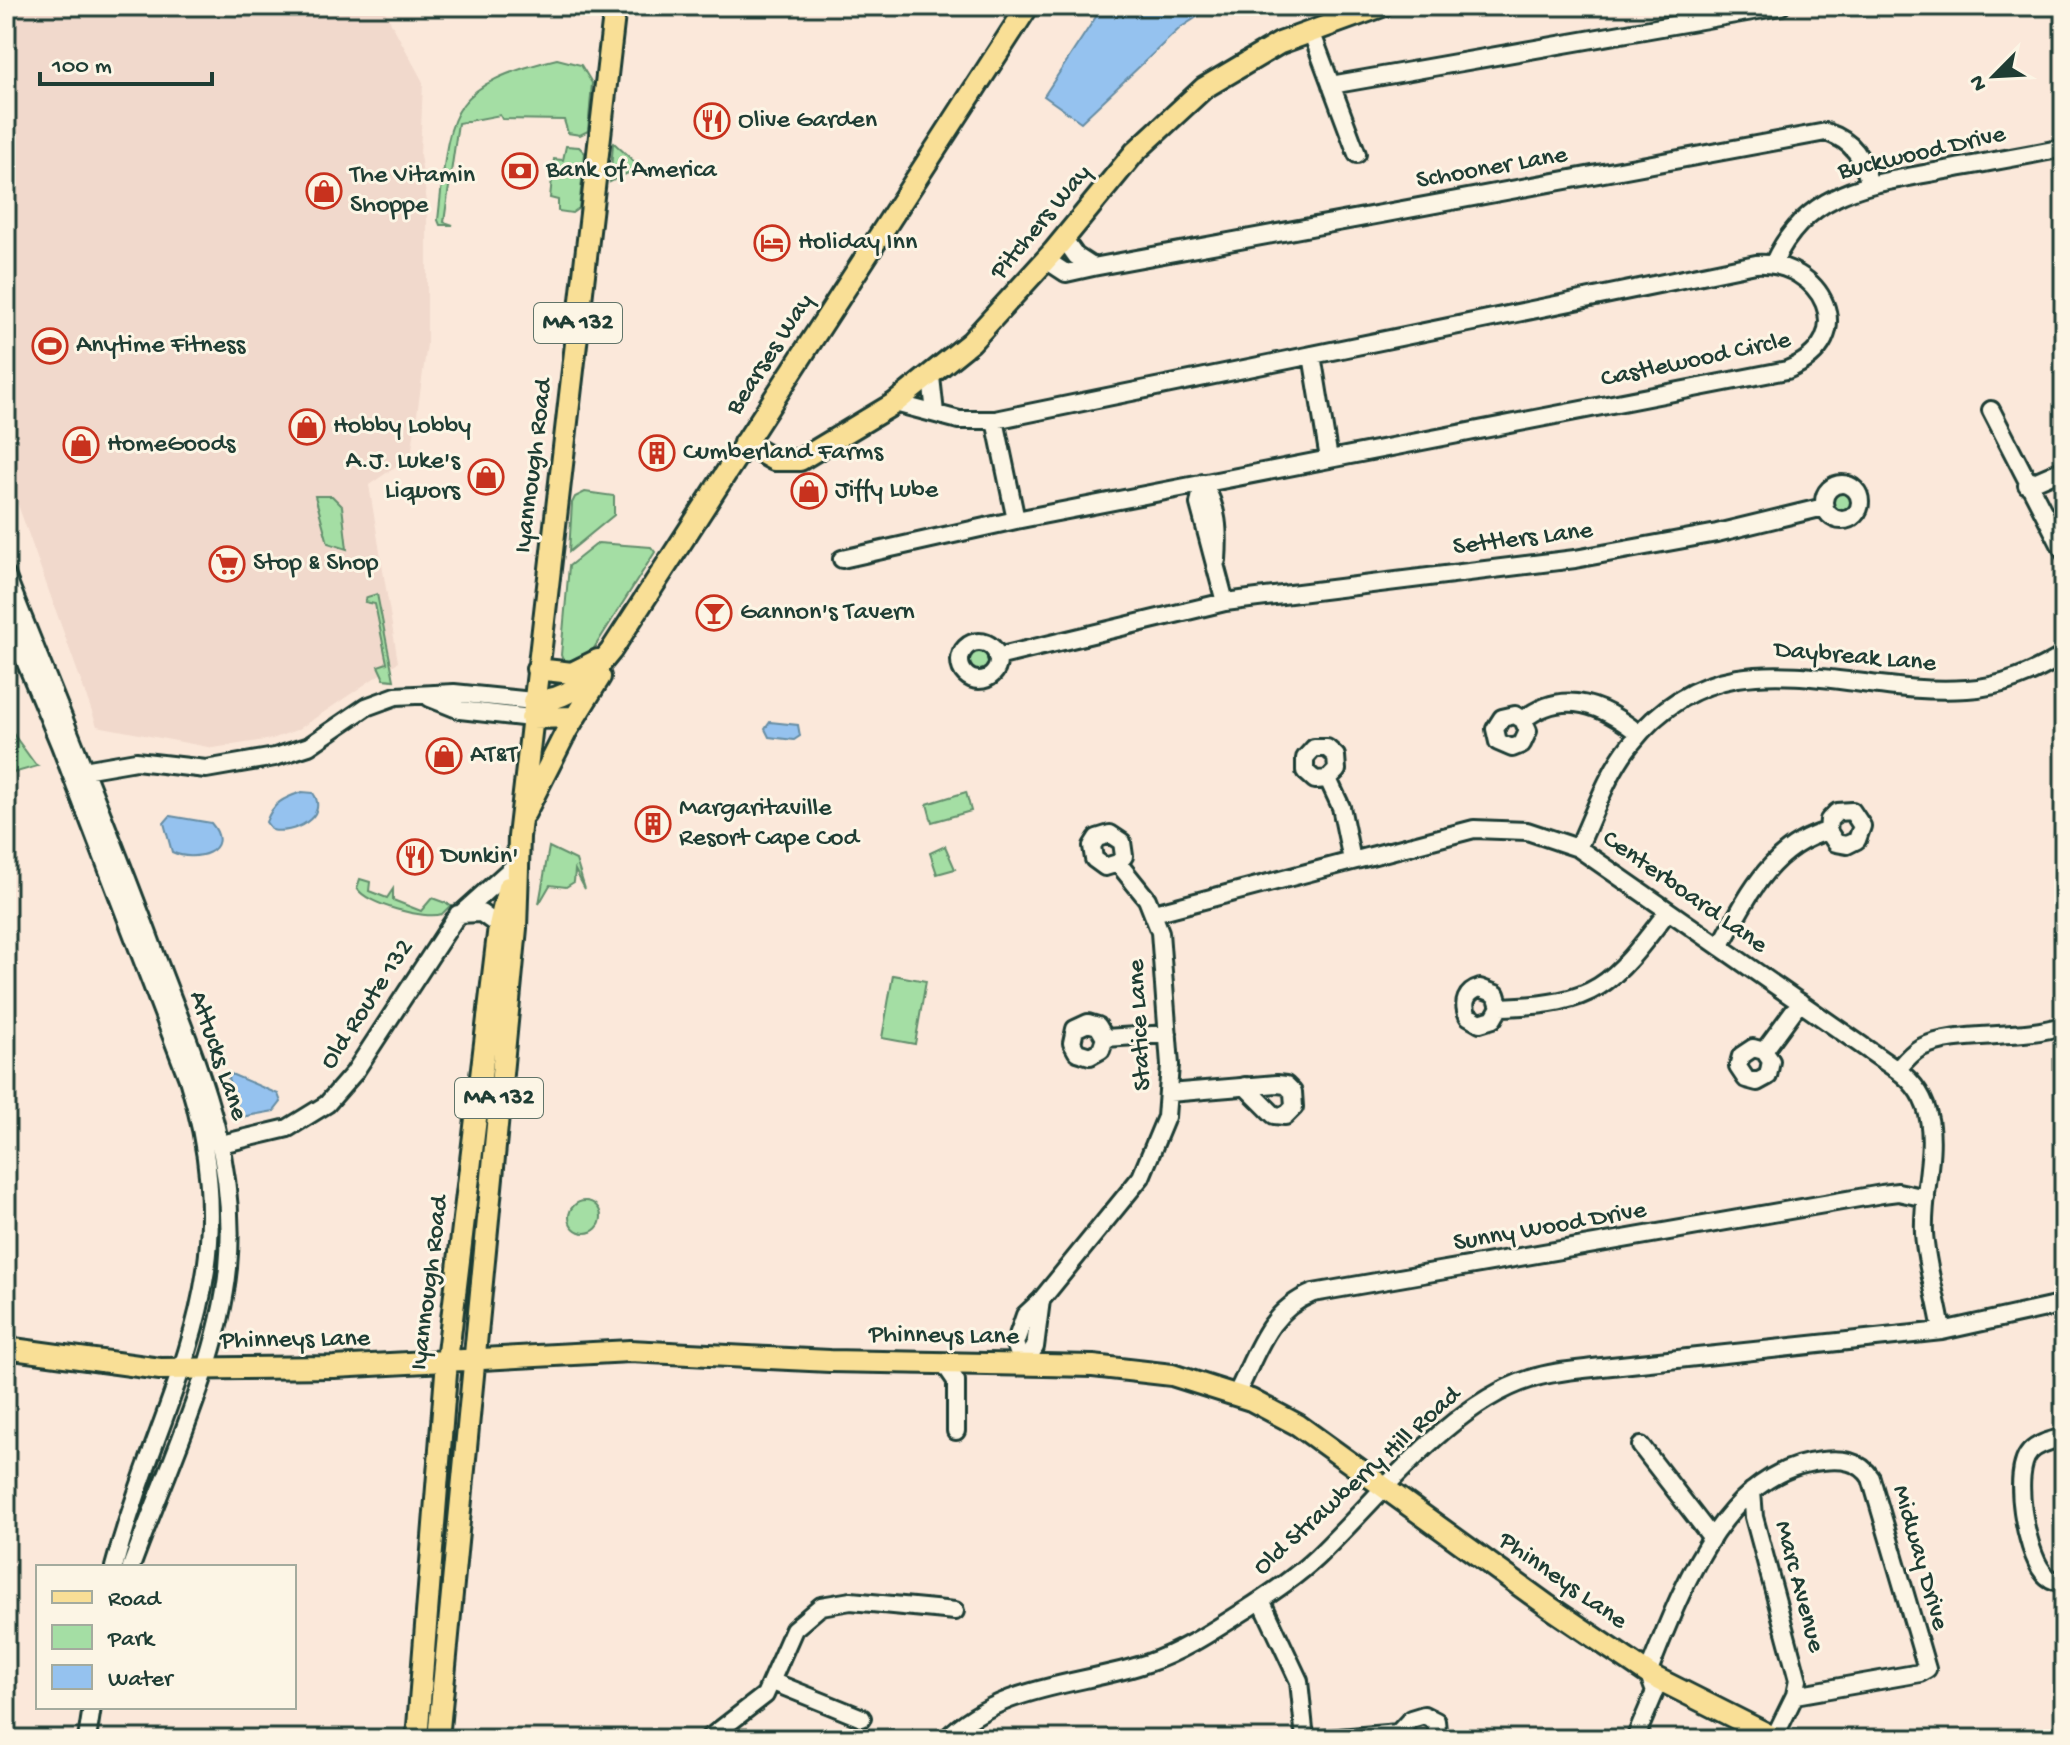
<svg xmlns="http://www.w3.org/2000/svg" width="2070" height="1745" font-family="'Gochi Hand',sans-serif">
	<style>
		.built { fill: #f1d9cc }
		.green { fill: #a4dea4; stroke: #628e6c; stroke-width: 2 }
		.water { fill: #95c2ef; stroke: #668da4; stroke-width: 2 }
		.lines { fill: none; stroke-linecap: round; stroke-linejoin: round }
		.minor-casing { stroke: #1f3d34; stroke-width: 22 }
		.major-casing { stroke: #1f3d34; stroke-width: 26 }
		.minor { stroke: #fcf5e5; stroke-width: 16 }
		.major { stroke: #f9df96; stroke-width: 20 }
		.labels { text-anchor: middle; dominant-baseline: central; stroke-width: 6; stroke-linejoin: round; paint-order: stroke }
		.shield { fill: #fcf5e5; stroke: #617469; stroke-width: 2 }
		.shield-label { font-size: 24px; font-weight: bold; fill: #1f3d34 }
		.poi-label { font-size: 26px; fill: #1f3d34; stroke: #fcf5e5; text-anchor: start }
		.street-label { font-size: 26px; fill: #1f3d34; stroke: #fcf5e5 }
	</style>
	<rect width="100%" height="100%" fill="#fbe8da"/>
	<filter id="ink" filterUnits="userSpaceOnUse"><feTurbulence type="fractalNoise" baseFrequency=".0125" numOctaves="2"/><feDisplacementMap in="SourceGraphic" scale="16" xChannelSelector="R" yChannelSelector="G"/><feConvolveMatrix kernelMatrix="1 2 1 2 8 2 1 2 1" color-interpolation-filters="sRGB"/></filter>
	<g filter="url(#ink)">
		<!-- built -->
		<path class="built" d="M6,6H382L423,82L420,155L427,202V344L411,456L369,485L398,662L299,729L272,739L213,748L97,726L6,471Z"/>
		<!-- green -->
		<path class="green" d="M557,59L581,65L592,83L588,131L580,135L568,133L564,120L502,119L500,115L458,123L444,222L453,225H440L438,220C450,115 443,86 557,59Z
			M614,143L640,167L610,182L613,144Z
			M566,146L579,147L585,153L579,208L572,213L558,211V200L550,198L554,159L563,160Z
			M1830 502a12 12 0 1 1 24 0a12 12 0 1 1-24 0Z
			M585,492L614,496V515L569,552L572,503L575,497Z
			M332,496L342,506L347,549L328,543L315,496Z
			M598,543L651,547L655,552L589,656L573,665L564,663L561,655L569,566Z
			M377,594L394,680L384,679L378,666L387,663L375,604L365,602L367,597Z
			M966 660a12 12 0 1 1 24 0a12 12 0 1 1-24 0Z
			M6,724L35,764L38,766L6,775Z
			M966,792L971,811L932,822L927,804Z
			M945,846L955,869L937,874L930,853Z
			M549,847L576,860L585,889L575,870L574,882L566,887L550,885L539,904Z
			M360,879L370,882L369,891L387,898L393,889V900L421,911L432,898L451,905L442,914C425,920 365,904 357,888Z
			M893,975L926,981L915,1044L882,1038Z
			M569 1217a16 16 0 1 1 32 0a16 16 0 1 1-32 0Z"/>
		<!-- water -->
		<path class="water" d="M1103,6H1214L1180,28L1081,122L1044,96Z
			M770,722L798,725L800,736L794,740L769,737L765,729Z
			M302,792L313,793C330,817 292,835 272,830L266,822C273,803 283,798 302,792Z
			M170,816L211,823C236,852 194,863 172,852L164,823Z
			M231,1074L278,1094L281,1102L274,1111L241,1117L228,1078Z"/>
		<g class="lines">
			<defs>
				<path id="minor" d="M1311,31L1357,154
					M1331,85L1781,6
					M1046,260L1066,273L1093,267L1076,256L1064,239
					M1773,264C1786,235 1806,212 1835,198C1862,184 1894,180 1924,174C1971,165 2018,157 2064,148
					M1093,267L1826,132C1854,141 1863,158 1870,185
					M1312,355L1329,459
					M931,377L935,413
					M1991,410L2064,552
					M995,420L1016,520
					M1203,483L1199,504L1225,602
					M1203,483C1218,508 1219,531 1217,560
					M1824 502a18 18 0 1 1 36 0a18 18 0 1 1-36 0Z
					M2027,485L2064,469
					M842,559L1016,520L1787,370C1864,338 1820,260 1756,264L995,420H959L895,403
					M6,575C56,701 108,825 155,953C194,1058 239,1151 228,1268C219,1363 164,1476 131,1567
					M6,615L60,745L188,1079C251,1282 164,1382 114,1567
					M960 661a19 19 0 1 1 38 0a19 19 0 1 1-38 0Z
					M997,657L1225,602L1575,559L1717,533L1824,507
					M430,698L460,710L531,718
					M1523,720L1528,731L1522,744L1512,748L1498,742L1495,729L1502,718L1515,715L1523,720C1563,688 1604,705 1639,734
					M78,771L136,761L206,769L275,757L309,746L366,707L396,696L454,693L533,701
					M1328,779L1315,780L1305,771V758L1314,748H1327L1336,756L1337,770L1328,779L1341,807L1352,860
					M1578,848C1594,814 1607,774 1630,745C1724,625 1845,698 1967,689C2003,687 2034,673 2064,655
					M1154,913L1474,829L1527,831L1578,848L1897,1070C1954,1110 1921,1176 1924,1233C1926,1266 1937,1298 1942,1331
					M458,914L481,913L499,926
					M1720,947C1746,899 1770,846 1828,831L1829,820L1837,812L1852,811L1862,826L1857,840L1847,845L1836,843L1828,831
					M1500,1007L1493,1019L1480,1023L1468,1016C1462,1003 1466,992 1480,988L1496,994L1500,1007C1598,1004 1611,986 1668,911
					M1105,1038L1101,1050L1090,1056L1077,1052L1072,1043L1075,1029L1088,1023L1098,1026L1105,1038L1168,1034
					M1764,1051L1771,1061L1768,1076L1757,1082L1746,1079L1738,1067L1741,1056L1753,1048L1764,1051L1800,1002
					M1897,1070C1904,1062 1911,1053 1920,1048C1957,1029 2020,1041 2064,1025
					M1169,1093L1277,1084L1286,1085L1293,1092L1294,1107L1285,1116L1274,1115L1245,1086
					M221,1144L288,1128L327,1104L354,1073L454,920L512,868
					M1041,1300L1035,1347L1023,1365L1015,1344L1025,1315L1041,1300L1141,1177L1166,1117L1170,1065L1160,932L1147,899L1118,863L1124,856L1122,842L1110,834L1097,838L1092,846L1094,859L1105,867L1118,863
					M943,1362L956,1381V1431
					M1236,1395C1257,1354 1267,1311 1313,1293L1882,1194L1898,1192L1926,1198
					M2064,1437C2053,1440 2038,1443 2030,1452C2011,1472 2026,1551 2043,1572C2048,1579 2055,1582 2064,1583
					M1641,1446L1712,1538
					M1752,1491L1754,1517L1798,1680L1795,1695
					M1261,1600L1299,1681L1305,1739
					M773,1682L862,1718
					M87,1739L92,1707
					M708,1739L765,1695L794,1629L821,1606L851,1601L955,1611
					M946,1739C1001,1684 1079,1686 1148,1663C1184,1651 1217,1628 1249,1608C1273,1592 1297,1576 1317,1557C1377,1500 1449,1404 1530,1379C1553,1371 1578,1370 1602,1367L1942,1331L2064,1304
					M1327,1739L1398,1733L1411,1719L1424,1715L1436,1721L1438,1739
					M1635,1739L1655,1692L1648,1673C1680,1594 1723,1470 1822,1461C1841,1459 1860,1460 1871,1478L1927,1669L1920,1673L1795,1695L1774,1738"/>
				<path id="major" d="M744,443L774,460H800L895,403L971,342L1053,252L1135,152L1204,88L1280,43L1382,6
					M537,669L572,673L598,660
					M533,701C571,701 589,678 611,651L1028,6
					M531,718L575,717
					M525,813L567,730L600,677
					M6,1348L160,1369L334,1367L630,1351L830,1361L1093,1366L1172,1375L1251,1400L1298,1425L1548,1606L1650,1675L1777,1739
					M417,1739L447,1361L499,926L508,887
					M438,1739L516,928L519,837L615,6"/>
			</defs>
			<!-- minor casing -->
			<use href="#minor" class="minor-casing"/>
			<!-- major casing -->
			<use href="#major" class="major-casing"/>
			<!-- minor -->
			<use href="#minor" class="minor"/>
			<!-- major -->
			<use href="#major" class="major"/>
		</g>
	</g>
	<!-- icons -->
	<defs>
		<symbol id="restaurant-ring" viewBox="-11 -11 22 22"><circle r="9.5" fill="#fcf5e5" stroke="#c8321e" stroke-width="1.5"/><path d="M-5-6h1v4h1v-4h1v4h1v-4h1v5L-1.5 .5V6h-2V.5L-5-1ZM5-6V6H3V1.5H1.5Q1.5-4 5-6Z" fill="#c8321e"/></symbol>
		<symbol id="bank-ring" viewBox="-11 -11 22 22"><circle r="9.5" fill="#fcf5e5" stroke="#c8321e" stroke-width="1.5"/><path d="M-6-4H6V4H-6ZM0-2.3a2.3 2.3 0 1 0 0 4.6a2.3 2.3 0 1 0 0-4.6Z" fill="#c8321e"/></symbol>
		<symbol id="shop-ring" viewBox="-11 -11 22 22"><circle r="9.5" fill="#fcf5e5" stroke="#c8321e" stroke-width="1.5"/><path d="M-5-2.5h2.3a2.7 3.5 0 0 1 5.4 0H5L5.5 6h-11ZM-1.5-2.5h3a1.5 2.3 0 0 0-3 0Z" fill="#c8321e"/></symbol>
		<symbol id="hotel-ring" viewBox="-11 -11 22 22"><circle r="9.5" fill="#fcf5e5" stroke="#c8321e" stroke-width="1.5"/><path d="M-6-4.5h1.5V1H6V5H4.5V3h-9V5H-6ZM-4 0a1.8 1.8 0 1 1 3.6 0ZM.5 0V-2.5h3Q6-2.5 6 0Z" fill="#c8321e"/></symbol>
		<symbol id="stadium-ring" viewBox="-11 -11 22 22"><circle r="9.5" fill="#fcf5e5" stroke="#c8321e" stroke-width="1.5"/><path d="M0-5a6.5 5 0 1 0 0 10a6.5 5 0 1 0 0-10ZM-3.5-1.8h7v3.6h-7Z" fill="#c8321e"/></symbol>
		<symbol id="building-ring" viewBox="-11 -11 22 22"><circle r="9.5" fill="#fcf5e5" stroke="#c8321e" stroke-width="1.5"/><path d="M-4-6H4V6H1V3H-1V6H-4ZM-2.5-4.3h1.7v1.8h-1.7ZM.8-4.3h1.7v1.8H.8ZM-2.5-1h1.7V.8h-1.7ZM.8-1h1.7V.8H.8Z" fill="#c8321e"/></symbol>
		<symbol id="supermarket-ring" viewBox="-11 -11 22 22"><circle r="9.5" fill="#fcf5e5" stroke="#c8321e" stroke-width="1.5"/><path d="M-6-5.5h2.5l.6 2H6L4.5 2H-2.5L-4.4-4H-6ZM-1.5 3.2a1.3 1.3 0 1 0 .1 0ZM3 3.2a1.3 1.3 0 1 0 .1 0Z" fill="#c8321e"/></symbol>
		<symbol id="bar-ring" viewBox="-11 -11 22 22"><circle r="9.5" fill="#fcf5e5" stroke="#c8321e" stroke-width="1.5"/><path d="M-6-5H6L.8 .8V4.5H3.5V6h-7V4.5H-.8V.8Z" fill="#c8321e"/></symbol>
	</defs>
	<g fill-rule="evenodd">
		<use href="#restaurant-ring" x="692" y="101" width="40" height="40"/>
		<use href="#bank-ring" x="500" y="151" width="40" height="40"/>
		<use href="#shop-ring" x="304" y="171" width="40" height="40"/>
		<use href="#hotel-ring" x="752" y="223" width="40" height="40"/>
		<use href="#stadium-ring" x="30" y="326" width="40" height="40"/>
		<use href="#shop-ring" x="287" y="407" width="40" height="40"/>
		<use href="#shop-ring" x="61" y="425" width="40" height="40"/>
		<use href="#building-ring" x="637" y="433" width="40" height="40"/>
		<use href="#shop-ring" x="466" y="457" width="40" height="40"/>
		<use href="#shop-ring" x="789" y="471" width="40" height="40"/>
		<use href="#supermarket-ring" x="207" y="544" width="40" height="40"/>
		<use href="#bar-ring" x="694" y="593" width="40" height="40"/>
		<use href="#shop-ring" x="424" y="736" width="40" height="40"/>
		<use href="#building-ring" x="633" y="804" width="40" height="40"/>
		<use href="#restaurant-ring" x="395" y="837" width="40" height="40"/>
	</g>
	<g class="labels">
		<!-- shield labels -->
		<g class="shield">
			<rect x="534" y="303" width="88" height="40" rx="6"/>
			<rect x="455" y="1078" width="88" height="40" rx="6"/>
		</g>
		<g class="shield-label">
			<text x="578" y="323">MA 132</text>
			<text x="499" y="1098">MA 132</text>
		</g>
		<!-- poi labels -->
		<g class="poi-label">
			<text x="738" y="121">Olive Garden</text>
			<text x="546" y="171">Bank of America</text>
			<text x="350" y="176">The Vitamin<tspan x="350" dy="30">Shoppe</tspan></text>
			<text x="798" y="243">Holiday Inn</text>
			<text x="76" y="346">Anytime Fitness</text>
			<text x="333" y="427">Hobby Lobby</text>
			<text x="107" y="445">HomeGoods</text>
			<text x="683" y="453">Cumberland Farms</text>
			<text x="460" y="462" text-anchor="end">A.J. Luke's<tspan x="460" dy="30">Liquors</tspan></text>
			<text x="835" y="491">Jiffy Lube</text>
			<text x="253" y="564">Stop &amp; Shop</text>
			<text x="740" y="613">Gannon's Tavern</text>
			<text x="470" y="756">AT&amp;T</text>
			<text x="679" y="809">Margaritaville<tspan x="679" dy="30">Resort Cape Cod</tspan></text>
			<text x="441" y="857">Dunkin'</text>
		</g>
		<!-- street labels -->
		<g class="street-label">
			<text transform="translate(1922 154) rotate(-13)">Buckwood Drive</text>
			<text transform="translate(1492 169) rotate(-10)">Schooner Lane</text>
			<text transform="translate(1042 223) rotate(-50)">Pitchers Way</text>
			<text transform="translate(771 355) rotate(-57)">Bearses Way</text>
			<text transform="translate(1696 361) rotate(-12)">Castlewood Circle</text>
			<text transform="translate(535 466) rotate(-83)">Iyannough Road</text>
			<text transform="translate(1523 540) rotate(-7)">Settlers Lane</text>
			<text transform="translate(1855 658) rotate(5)">Daybreak Lane</text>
			<text transform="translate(1684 893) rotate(35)">Centerboard Lane</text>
			<text transform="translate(368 1005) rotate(-57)">Old Route 132</text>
			<text transform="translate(1141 1025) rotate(-93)">Statice Lane</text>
			<text transform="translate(217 1056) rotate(71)">Attucks Lane</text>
			<text transform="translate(1550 1228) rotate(-10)">Sunny Wood Drive</text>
			<text transform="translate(431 1283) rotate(-83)">Iyannough Road</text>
			<text transform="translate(944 1337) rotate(1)">Phinneys Lane</text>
			<text transform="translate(295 1341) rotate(-1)">Phinneys Lane</text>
			<text transform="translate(1358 1482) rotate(-42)">Old Strawberry Hill Road</text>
			<text transform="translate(1919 1558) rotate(74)">Midway Drive</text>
			<text transform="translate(1562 1582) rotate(35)">Phinneys Lane</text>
			<text transform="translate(1798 1587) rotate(75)">Marc Avenue</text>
		</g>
	</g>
	<!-- margin -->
	<rect width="2070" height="1745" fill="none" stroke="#fcf5e5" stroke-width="32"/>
	<rect x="16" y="16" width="2038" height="1713" fill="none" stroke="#1f3d34" stroke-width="3" filter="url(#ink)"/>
	<!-- legend -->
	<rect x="36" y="1565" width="260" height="144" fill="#fcf5e5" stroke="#a4ab9e" stroke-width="2"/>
	<rect x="52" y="1591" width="40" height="12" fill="#f9df96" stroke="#a4ab9e" stroke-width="2"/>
	<text x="108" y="1605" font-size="24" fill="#1f3d34">Road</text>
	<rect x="52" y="1625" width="40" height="24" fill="#a4dea4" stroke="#a4ab9e" stroke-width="2"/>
	<text x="108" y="1645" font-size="24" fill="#1f3d34">Park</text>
	<rect x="52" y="1665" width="40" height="24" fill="#95c2ef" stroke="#a4ab9e" stroke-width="2"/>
	<text x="108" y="1685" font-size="24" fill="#1f3d34">Water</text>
	<!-- north arrow -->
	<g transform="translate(1994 76) rotate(246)" stroke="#fcf5e5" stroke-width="6" paint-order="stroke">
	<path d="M0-6L14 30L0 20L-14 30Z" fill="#1f3d34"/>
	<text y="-12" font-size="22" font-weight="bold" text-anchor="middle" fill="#1f3d34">N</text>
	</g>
	<!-- scale -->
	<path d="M40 72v12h172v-12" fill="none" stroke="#1f3d34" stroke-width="4"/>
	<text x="52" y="72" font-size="24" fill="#1f3d34" stroke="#fcf5e5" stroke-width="6" paint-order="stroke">100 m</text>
</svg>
